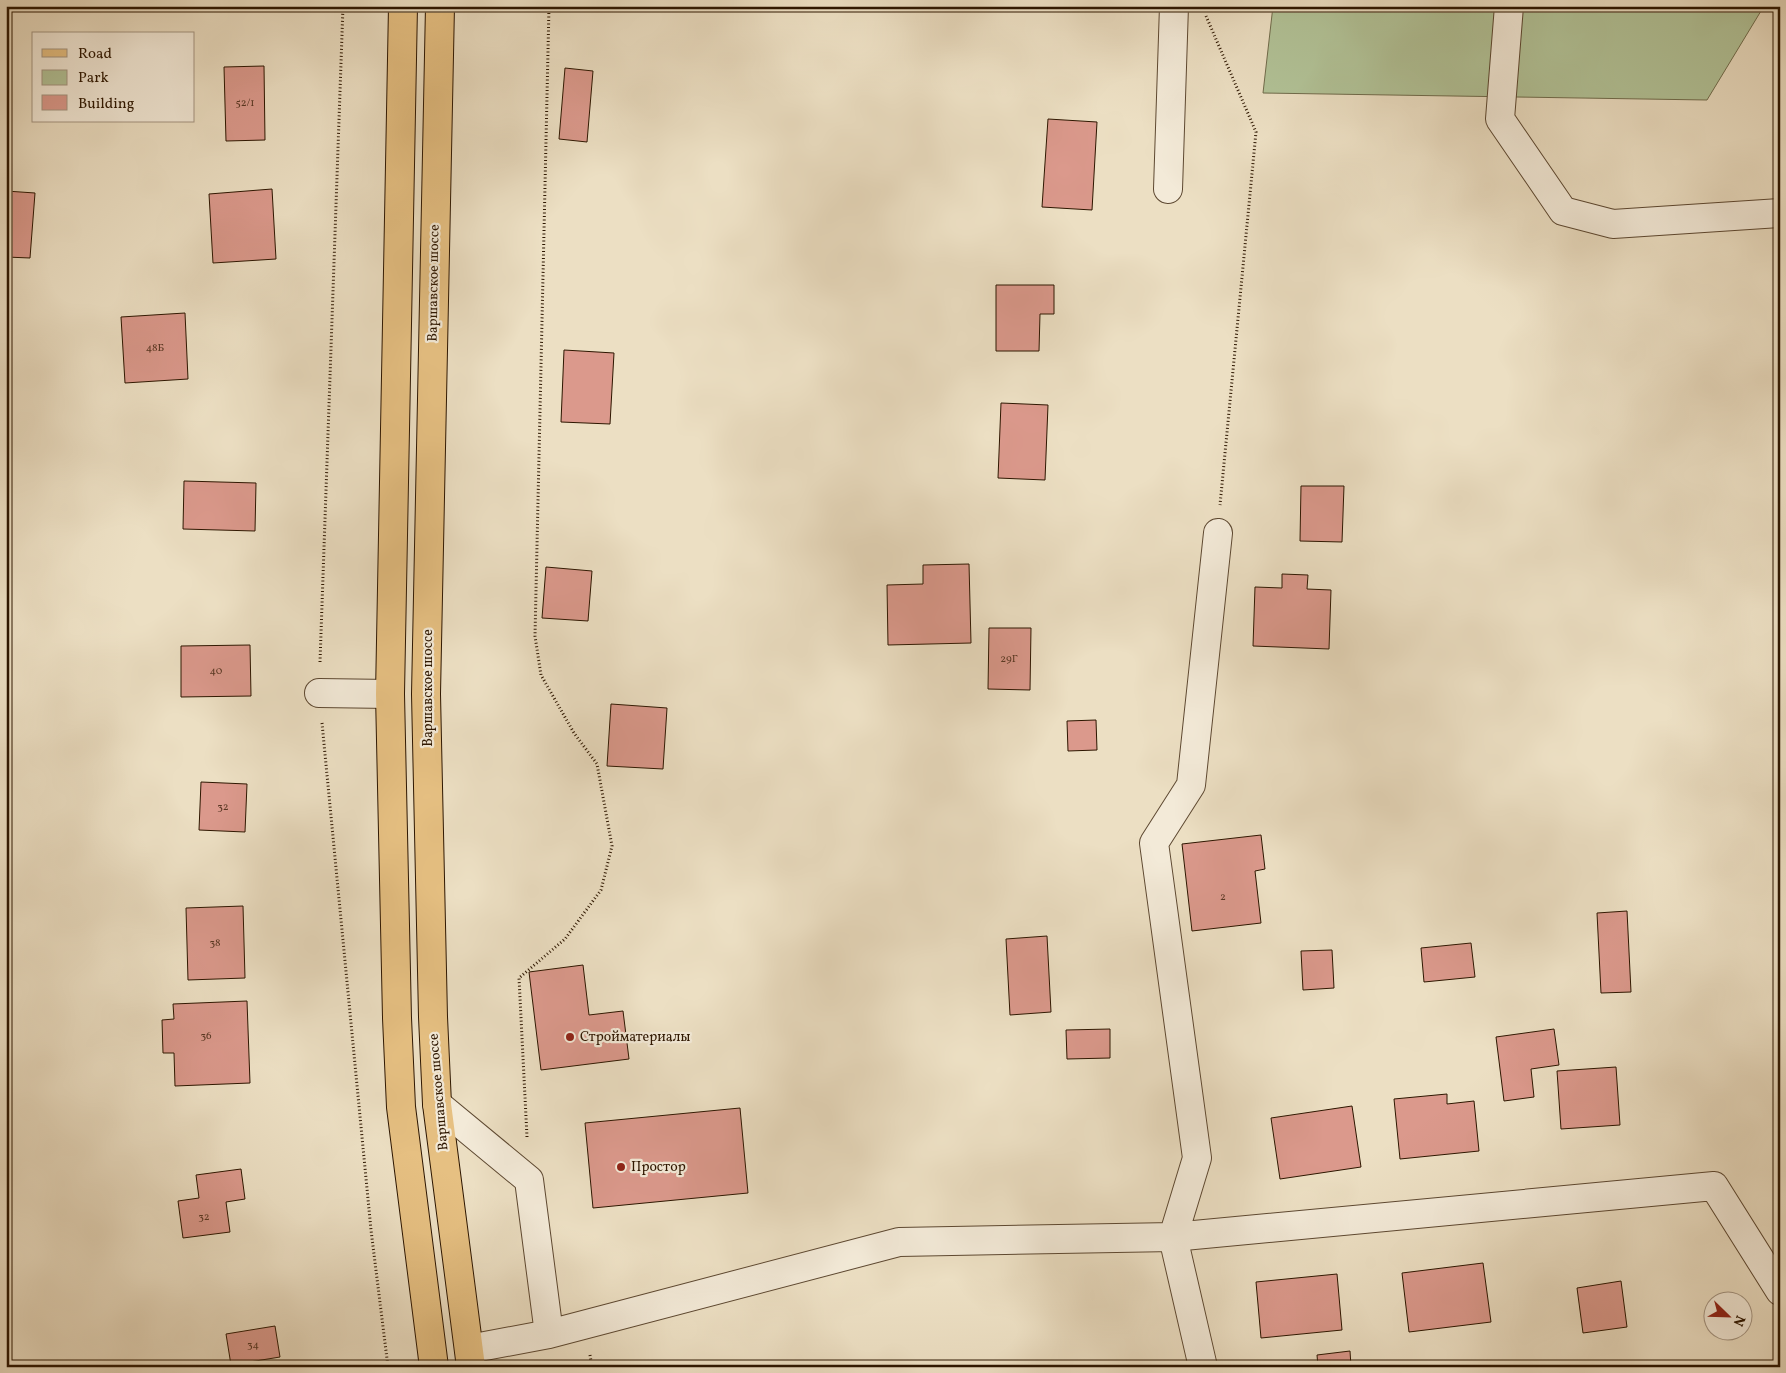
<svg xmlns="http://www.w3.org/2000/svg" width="1786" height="1373" font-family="Vollkorn,serif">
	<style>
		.green { fill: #b2c398; stroke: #706c4c }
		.building { fill: #db998c; stroke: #2d1600 }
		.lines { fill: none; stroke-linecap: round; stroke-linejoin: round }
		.minor-casing { stroke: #5d4831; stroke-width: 30 }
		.major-casing { stroke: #2d1600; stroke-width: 30 }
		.path { stroke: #2d1600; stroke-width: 3; stroke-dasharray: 1 2.5; stroke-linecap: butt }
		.minor { stroke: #f3ead8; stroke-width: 28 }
		.major { stroke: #e6c082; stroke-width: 28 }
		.poi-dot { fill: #8f2418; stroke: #f3ead8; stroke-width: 2 }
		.labels { text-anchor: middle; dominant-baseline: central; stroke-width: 4.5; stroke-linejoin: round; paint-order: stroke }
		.number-label { font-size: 11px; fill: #583723 }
		.street-label { font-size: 14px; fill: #2d1600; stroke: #f3ead8 }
		.poi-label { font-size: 14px; fill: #2d1600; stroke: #f3ead8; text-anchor: start }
	</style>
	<rect width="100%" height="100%" fill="#ecdfc3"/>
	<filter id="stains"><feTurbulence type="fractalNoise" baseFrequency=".004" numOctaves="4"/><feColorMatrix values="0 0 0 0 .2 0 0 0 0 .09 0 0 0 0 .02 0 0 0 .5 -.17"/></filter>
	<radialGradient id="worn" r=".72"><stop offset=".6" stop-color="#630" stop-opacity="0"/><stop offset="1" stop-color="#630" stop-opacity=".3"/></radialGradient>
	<!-- green -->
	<path class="green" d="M1273,6H1764L1707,100L1263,93Z"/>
	<!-- building -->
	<path class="building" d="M264,66L265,140L226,141L224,67Z
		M565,68L593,71L587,142L559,139Z
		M1048,119L1097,122L1092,210L1042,207Z
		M272,189L276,259L213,263L209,194Z
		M6,191L35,193L30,258L6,257Z
		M996,285H1054V314H1040L1039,351H996Z
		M185,313L188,379L125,383L121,317Z
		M564,350L614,353L610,424L561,422Z
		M1001,403L1048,405L1045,480L998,478Z
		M184,481L256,483L255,531L183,529Z
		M1301,486H1344L1342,542L1300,541Z
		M969,564L971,643L888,645L887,585L923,584V565Z
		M546,567L592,571L588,621L542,618Z
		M1282,574L1308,575L1307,589L1331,590L1329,649L1253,646L1255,587L1282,588Z
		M989,628H1031L1030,690L988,689Z
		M250,645L251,696L181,697V646Z
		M611,704L667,708L663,769L607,766Z
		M1096,720L1097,750L1068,751L1067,721Z
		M201,782L247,784L245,832L199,830Z
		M1261,835L1265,869L1255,871L1261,923L1192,931L1182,844Z
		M243,906L245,978L188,980L186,908Z
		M1627,911L1631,992L1601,993L1597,913Z
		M1047,936L1051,1012L1010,1015L1006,939Z
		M1471,943L1475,977L1424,982L1421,948Z
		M1332,950L1334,988L1303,990L1301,951Z
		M583,965L589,1015L623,1011L629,1059L541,1070L529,972Z
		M247,1001L250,1083L175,1086L174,1053H163L162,1020L174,1019L173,1004Z
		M1110,1029V1058L1067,1059L1066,1030Z
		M1554,1029L1559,1065L1531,1069L1534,1097L1504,1101L1496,1037Z
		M1616,1067L1620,1125L1561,1129L1557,1071Z
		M1447,1094V1104L1474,1101L1479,1151L1400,1159L1394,1099Z
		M1352,1106L1361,1167L1280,1179L1271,1118Z
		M740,1108L748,1193L593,1208L585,1123Z
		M241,1169L245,1199L226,1202L230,1232L183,1238L178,1201L199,1198L196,1175Z
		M1483,1263L1491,1322L1409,1332L1402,1273Z
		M1337,1274L1342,1330L1261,1338L1256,1282Z
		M1621,1281L1627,1327L1583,1333L1577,1288Z
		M275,1326L280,1357L231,1365L226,1334Z
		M1350,1351L1351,1367H1318L1317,1355Z"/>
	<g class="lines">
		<defs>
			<path id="minor" d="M1509,6L1500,119L1563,211L1613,224L1780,213
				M1168,189L1174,6
				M319,693L390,694
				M437,1104L529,1180L549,1334
				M469,1349L549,1334L899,1242L1173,1237L1714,1186L1780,1291
				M1203,1367L1173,1237L1197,1158L1154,843L1191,785L1218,533"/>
			<path id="major" d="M403,6L390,694L397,1018L401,1107L434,1367
				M440,6L426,694L433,1017L437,1104L471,1367"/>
		</defs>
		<!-- minor casing -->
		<use href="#minor" class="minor-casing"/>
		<!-- major casing -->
		<use href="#major" class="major-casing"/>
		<!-- path -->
		<path class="path" d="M1206,16L1256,132L1220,505
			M320,662L343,6
			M322,723L371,1230L388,1367
			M527,1137L519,978L565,939L601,890L612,846L597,764L574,733L541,675L535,636L549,6
			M590,1355L592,1367"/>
		<!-- minor -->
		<use href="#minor" class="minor"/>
		<!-- major -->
		<use href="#major" class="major"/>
	</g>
	<!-- markers -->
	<g class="poi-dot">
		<circle cx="570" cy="1037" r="5"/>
		<circle cx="621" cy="1167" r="5"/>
	</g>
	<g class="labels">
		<!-- number labels -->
		<g class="number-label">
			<text x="245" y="103">52/1</text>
			<text x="155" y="348">48Б</text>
			<text x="1009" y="659">29Г</text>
			<text x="216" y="671">40</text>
			<text x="223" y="807">32</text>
			<text x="1223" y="897">2</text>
			<text x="215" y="943">38</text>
			<text x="206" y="1036">36</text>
			<text x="204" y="1217">32</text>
			<text x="253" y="1345">34</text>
		</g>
		<!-- street labels -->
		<g class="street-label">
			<text transform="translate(434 283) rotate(-89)">Варшавское шоссе</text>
			<text transform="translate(428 688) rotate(-90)">Варшавское шоссе</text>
			<text transform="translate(439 1092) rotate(-95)">Варшавское шоссе</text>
		</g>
		<!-- poi labels -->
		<g class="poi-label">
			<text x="580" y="1037">Стройматериалы</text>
			<text x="631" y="1167">Простор</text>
		</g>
	</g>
	<!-- margin -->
	<rect width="1786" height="1373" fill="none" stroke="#ecdfc3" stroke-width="25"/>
	<rect x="8" y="8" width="1771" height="1358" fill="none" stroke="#2d1600" stroke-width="2.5"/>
	<rect x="12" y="12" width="1761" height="1348" fill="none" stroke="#2d1600"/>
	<!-- legend -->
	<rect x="32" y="32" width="162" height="90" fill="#f3ead8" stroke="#a49582"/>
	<rect x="42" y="49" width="25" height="8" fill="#e6c082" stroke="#a49582"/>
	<text x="78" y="58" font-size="15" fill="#2d1600">Road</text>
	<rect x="42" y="70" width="25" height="15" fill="#b2c398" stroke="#a49582"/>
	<text x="78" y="82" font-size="15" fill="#2d1600">Park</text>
	<rect x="42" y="95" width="25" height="15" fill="#db998c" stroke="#a49582"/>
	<text x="78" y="108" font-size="15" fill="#2d1600">Building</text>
	<!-- north arrow -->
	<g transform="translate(1728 1316) rotate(113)"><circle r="24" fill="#f3ead8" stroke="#a49582"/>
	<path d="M0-4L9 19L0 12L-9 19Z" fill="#8f2418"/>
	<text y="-8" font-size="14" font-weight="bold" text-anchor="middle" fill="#2d1600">N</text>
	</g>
	<rect width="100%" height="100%" filter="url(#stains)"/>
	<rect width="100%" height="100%" fill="url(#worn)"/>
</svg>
